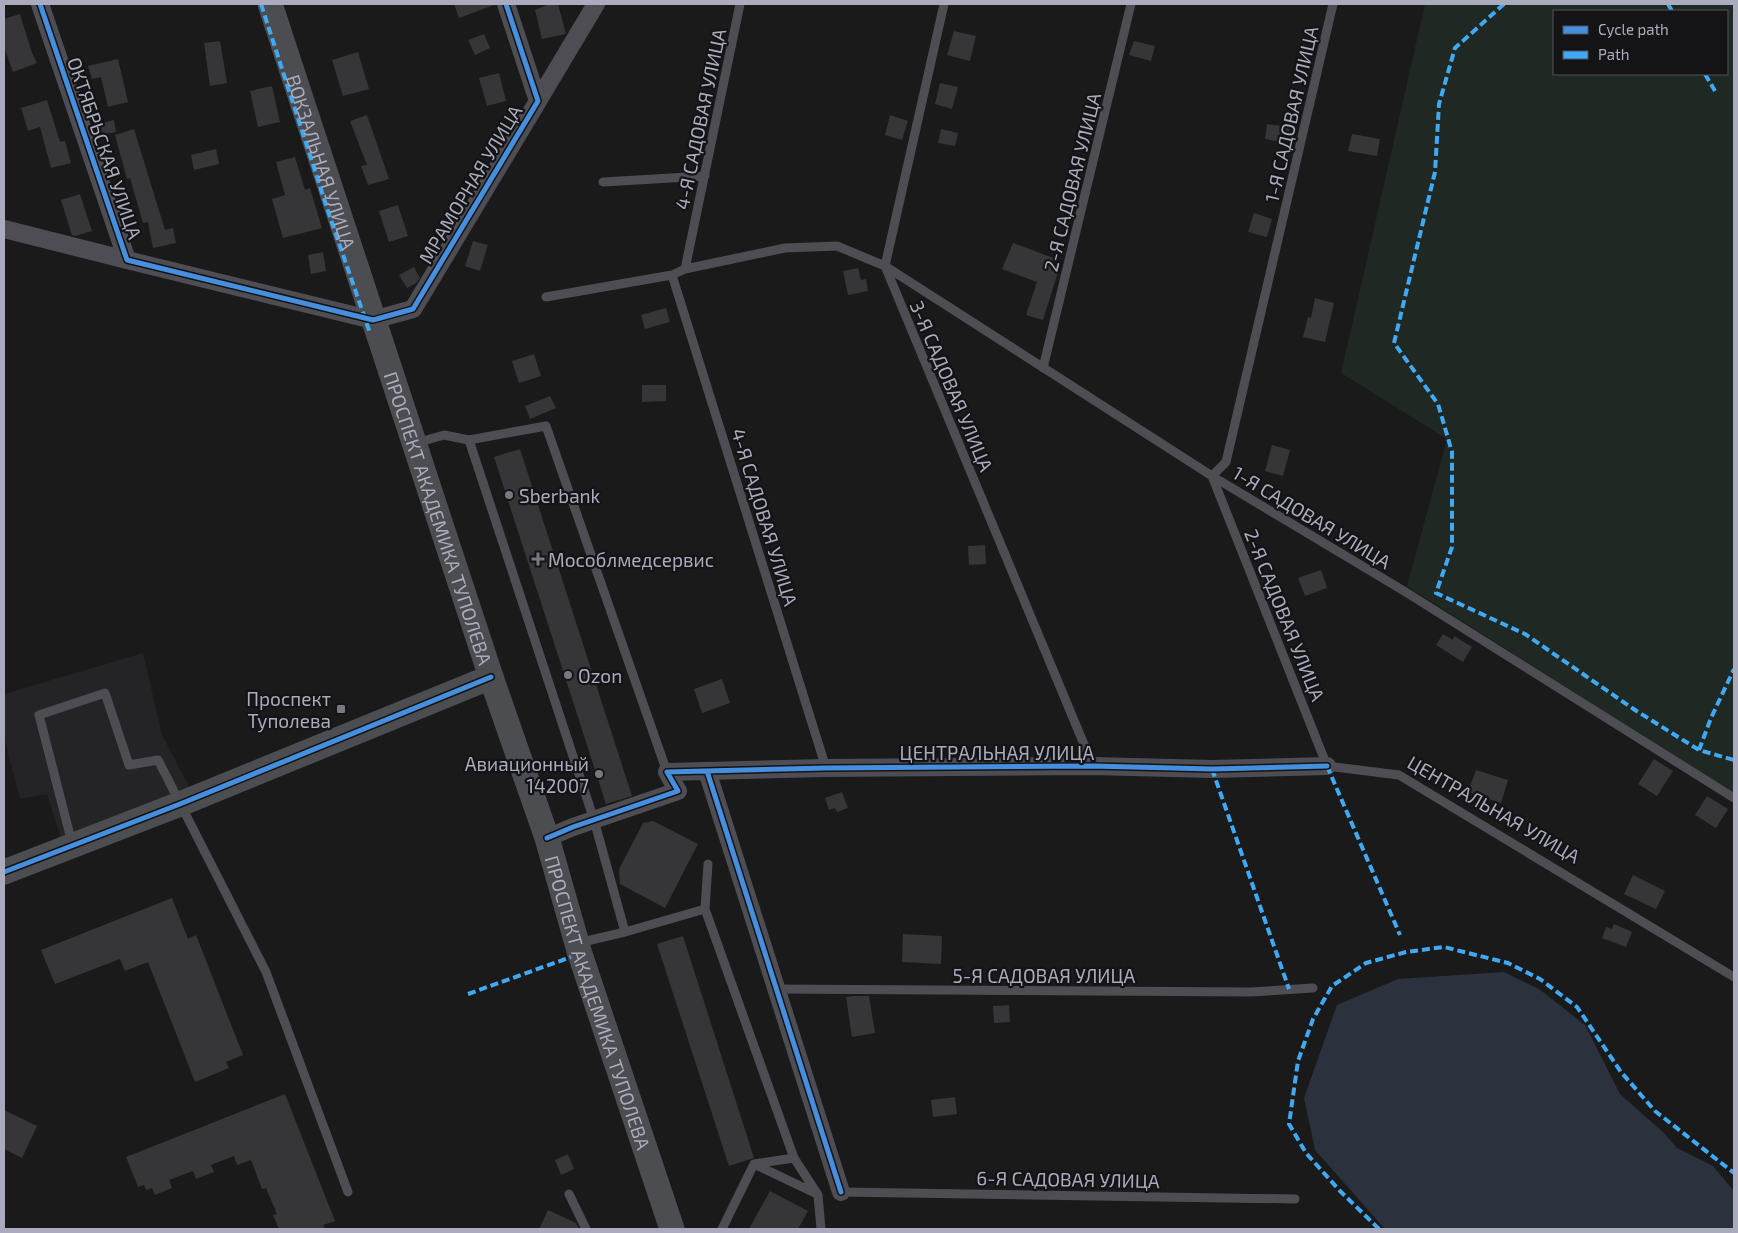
<svg xmlns="http://www.w3.org/2000/svg" width="1738" height="1233" font-family="'Exo 2',sans-serif">
	<style>
		.built { fill: #242326 }
		.green { fill: #1f2822; fill-rule: evenodd }
		.water { fill: #2b313d }
		.building { fill: #363638 }
		.lines { fill: none; stroke-linecap: round; stroke-linejoin: round }
		.lane { stroke: #4e4d53; stroke-width: 9 }
		.street { stroke: #4e4d53; stroke-width: 18 }
		.secondary { stroke: #4c4d51; stroke-width: 25 }
		.quiet { stroke: #3fa9f5; stroke-width: 4; stroke-dasharray: 8 4; stroke-linecap: butt }
		.cycleway-casing { stroke: #141416; stroke-width: 8 }
		.cycleway { stroke: #468fdf; stroke-width: 5 }
		.poi-dot { fill: #787883; stroke: #141416; stroke-width: 2 }
		.labels { text-anchor: middle; dominant-baseline: central; stroke-width: 4.5; stroke-linejoin: round; paint-order: stroke }
		.street-label { font-size: 19px; fill: #aaabbc; stroke: #141416 }
		.poi-label { font-size: 19px; fill: #aaabbc; stroke: #141416; text-anchor: start }
	</style>
	<rect width="100%" height="100%" fill="#1a1a1a"/>
	<!-- built -->
	<path class="built" d="M143,653L162,735L190,788L61,838L47,794L20,799L4,738V694Z"/>
	<!-- green -->
	<path class="green" d="M1425,4H1734V794L1407,586L1447,439L1341,373ZM1554,11H1727V74H1554Z"/>
	<!-- water -->
	<path class="water" d="M1504,972L1539,989L1585,1025L1620,1094L1664,1133L1677,1148L1713,1166L1734,1191V1229H1385L1315,1150L1304,1098L1337,1005L1398,979Z"/>
	<!-- building -->
	<path class="building" d="M454,4H494V5L459,18Z
		M549,4H558L566,34L542,39L535,10Z
		M20,14L32,53L37,63L13,72L4,47V19Z
		M954,31L976,36L970,61L947,55Z
		M484,34L490,48L475,55L468,40Z
		M220,41L227,83L210,86L204,43Z
		M1134,41L1155,46L1151,61L1129,55Z
		M358,52L369,89L343,96L332,60Z
		M118,59L128,102L108,107L101,77L92,79L88,66Z
		M499,73L506,101L487,106L479,78Z
		M940,83L958,87L952,109L935,104Z
		M272,86L280,122L258,127L250,91Z
		M47,100L60,142L65,141L71,163L51,168L40,127L28,131L21,108Z
		M367,115L389,179L368,185L361,166L367,165L350,121Z
		M890,115L908,121L902,140L885,135Z
		M114,120L116,132L101,135L98,124Z
		M1267,124L1290,127L1287,143L1265,139Z
		M134,129L165,230L173,228L176,243L153,248L148,222L143,223L130,178L127,179L115,135Z
		M941,129L958,133L955,146L938,143Z
		M1352,134L1380,139L1377,156L1348,151Z
		M216,149L219,164L194,170L191,155Z
		M295,157L305,190L310,188L322,228L283,238L272,199L285,195L276,162Z
		M80,194L92,231L75,236L72,235L61,200Z
		M398,205L408,236L389,242L379,211Z
		M1254,213L1272,219L1267,237L1248,232Z
		M473,241L488,245L480,271L465,266Z
		M1013,243L1056,259L1051,270L1058,272L1043,320L1026,315L1037,282L1002,269Z
		M323,252L326,271L311,274L308,255Z
		M414,267L420,278L416,283L407,288L399,275Z
		M858,268L861,280L866,279L868,291L848,295L843,271Z
		M1315,298L1334,303L1325,342L1303,337L1308,317L1311,318Z
		M666,308L670,322L645,329L641,315Z
		M534,354L541,376L519,383L512,361Z
		M642,385H666V401L642,402Z
		M550,396L556,408L530,419L525,406Z
		M1272,445L1290,450L1283,476L1265,471Z
		M520,449L632,796L606,804L494,457Z
		M985,545L986,564L969,565L968,546Z
		M1321,570L1327,588L1305,596L1298,578Z
		M1443,634L1453,640L1454,636L1472,647L1463,662L1436,645Z
		M722,679L730,703L702,713L694,689Z
		M1654,759L1673,771L1657,796L1638,784Z
		M1476,770L1508,780L1501,803L1468,792Z
		M842,792L848,808L837,812L835,808L829,810L825,798Z
		M1707,796L1728,809L1716,828L1695,815Z
		M653,821L698,844L665,908L620,884L619,869L643,823Z
		M1633,875L1665,891L1656,909L1624,894Z
		M172,898L188,939L196,935L243,1055L226,1062L229,1068L195,1082L148,962L125,971L120,959L55,984L41,950Z
		M1614,924L1632,932L1626,947L1602,938L1606,927L1612,929Z
		M903,934L942,936L941,964L902,962Z
		M683,936L754,1158L729,1166L657,944Z
		M853,996H869L875,1033L852,1037L846,997Z
		M1009,1005L1010,1022L994,1023L993,1006Z
		M285,1094L335,1221L323,1225L325,1229H279L273,1215L277,1214L266,1188L262,1189L251,1160L237,1165L234,1156L211,1165L214,1172L196,1179L193,1171L169,1180L172,1188L155,1195L152,1188L146,1190L144,1185L138,1187L126,1157Z
		M955,1097L957,1114L933,1117L931,1100Z
		M4,1110L37,1126L22,1158L4,1149Z
		M568,1154L574,1169L561,1175L555,1160Z
		M770,1191L808,1211L798,1229H749Z
		M548,1210L576,1223L579,1229H539Z"/>
	<g class="lines">
		<!-- lane -->
		<path class="lane" d="M944,4L885,266L1093,766
			M603,182L705,176
			M685,269L740,4
			M672,275L826,768
			M546,297L672,275L685,269L785,248L837,246L885,266L1212,476L1404,591L1734,798
			M1043,368L1131,4
			M469,440L594,820L625,932L578,943
			M416,443L444,435L469,440L546,426L667,772
			M1212,476L1327,766L1399,775L1734,977
			M1212,476L1226,462L1333,4
			M72,843L39,715L105,693L129,765L158,760L266,972L348,1192
			M705,909L708,864
			M625,932L705,909L794,1158L754,1164L722,1229
			M775,989L1251,992L1313,988
			M794,1158L818,1195L821,1229
			M754,1164L817,1194
			M841,1192L1295,1199
			M569,1194L586,1229"/>
		<!-- street -->
		<path class="street" d="M40,4L127,260L373,320L413,309L538,101L506,4
			M538,101L596,4
			M4,229L127,260
			M707,771L841,1192
			M547,838L573,827L678,791L667,772L826,768L1093,766L1212,769L1327,766"/>
		<!-- secondary -->
		<g class="secondary">
			<path id="s1" d="M270,4L491,677L547,838L580,954L672,1229"/>
			<path d="M4,872L180,804L491,677"/>
		</g>
		<!-- quiet -->
		<path class="quiet" d="M261,4L330,217L370,333
			M1504,4L1455,48L1439,104L1435,172L1394,343L1438,404L1452,452V547L1436,593L1525,634L1635,710L1699,750L1734,760
			M1668,4L1672,11
			M1705,74L1715,91
			M1699,750L1711,718L1734,669
			M1327,766L1400,935
			M1212,769L1289,989
			M468,994L571,957
			M1379,1229L1340,1191L1306,1153L1289,1124L1298,1061L1313,1019L1332,986L1366,963L1406,952L1444,947L1508,963L1540,979L1577,1007L1621,1072L1655,1111L1734,1173"/>
		<defs>
			<path id="cycleway" d="M40,4L127,260L373,320L413,309L538,101L506,4
				M707,771L841,1192
				M547,838L573,827L678,791L667,772L826,768L1093,766L1212,769L1327,766
				M4,872L180,804L491,677"/>
		</defs>
		<!-- cycleway casing -->
		<use href="#cycleway" class="cycleway-casing"/>
		<!-- cycleway -->
		<use href="#cycleway" class="cycleway"/>
	</g>
	<!-- markers -->
	<g class="poi-dot">
		<circle cx="509" cy="495" r="5"/>
		<path d="M535.5 551.5h5v5h5v5h-5v5h-5v-5h-5v-5h5z"/>
		<circle cx="568" cy="675" r="5"/>
		<rect x="336" y="704" width="10" height="10" rx="2.5"/>
		<circle cx="599" cy="774" r="5"/>
	</g>
	<g class="labels">
		<!-- street labels -->
		<g class="street-label">
			<text transform="translate(1291 114) rotate(-77)">1-Я САДОВАЯ УЛИЦА</text>
			<text transform="translate(700 119) rotate(-78)">4-Я САДОВАЯ УЛИЦА</text>
			<text transform="translate(105 148) rotate(71)">ОКТЯБРЬСКАЯ УЛИЦА</text>
			<text stroke="none"><textPath href="#s1" startOffset="166">ВОКЗАЛЬНАЯ УЛИЦА</textPath></text>
			<text transform="translate(1072 182) rotate(-76)">2-Я САДОВАЯ УЛИЦА</text>
			<text transform="translate(470 184) rotate(-59)">МРАМОРНАЯ УЛИЦА</text>
			<text transform="translate(952 386) rotate(67)">3-Я САДОВАЯ УЛИЦА</text>
			<text transform="translate(765 517) rotate(73)">4-Я САДОВАЯ УЛИЦА</text>
			<text transform="translate(1312 517) rotate(31)">1-Я САДОВАЯ УЛИЦА</text>
			<text stroke="none"><textPath href="#s1" startOffset="541">ПРОСПЕКТ АКАДЕМИКА ТУПОЛЕВА</textPath></text>
			<text transform="translate(1285 615) rotate(68)">2-Я САДОВАЯ УЛИЦА</text>
			<text x="997" y="752">ЦЕНТРАЛЬНАЯ УЛИЦА</text>
			<text transform="translate(1494 809) rotate(30)">ЦЕНТРАЛЬНАЯ УЛИЦА</text>
			<text x="1044" y="975">5-Я САДОВАЯ УЛИЦА</text>
			<text stroke="none"><textPath href="#s1" startOffset="1051">ПРОСПЕКТ АКАДЕМИКА ТУПОЛЕВА</textPath></text>
			<text transform="translate(1068 1179) rotate(1)">6-Я САДОВАЯ УЛИЦА</text>
		</g>
		<!-- poi labels -->
		<g class="poi-label">
			<text x="519" y="495">Sberbank</text>
			<text x="548" y="559">Мособлмедсервис</text>
			<text x="578" y="675">Ozon</text>
			<text x="331" y="698" text-anchor="end">Проспект<tspan x="331" dy="22">Туполева</tspan></text>
			<text x="589" y="763" text-anchor="end">Авиационный<tspan x="589" dy="22">142007</tspan></text>
		</g>
	</g>
	<!-- border -->
	<rect width="1738" height="1233" fill="none" stroke="#aaabbc" stroke-width="10"/>
	<!-- legend -->
	<rect x="1553" y="10" width="175" height="65" fill="#141416" stroke="#505058"/>
	<rect x="1563" y="26" width="25" height="8" fill="#468fdf" stroke="#505058"/>
	<text x="1598" y="35" font-size="15" fill="#aaabbc">Cycle path</text>
	<rect x="1563" y="51" width="25" height="8" fill="#3fa9f5" stroke="#505058"/>
	<text x="1598" y="60" font-size="15" fill="#aaabbc">Path</text>
</svg>
